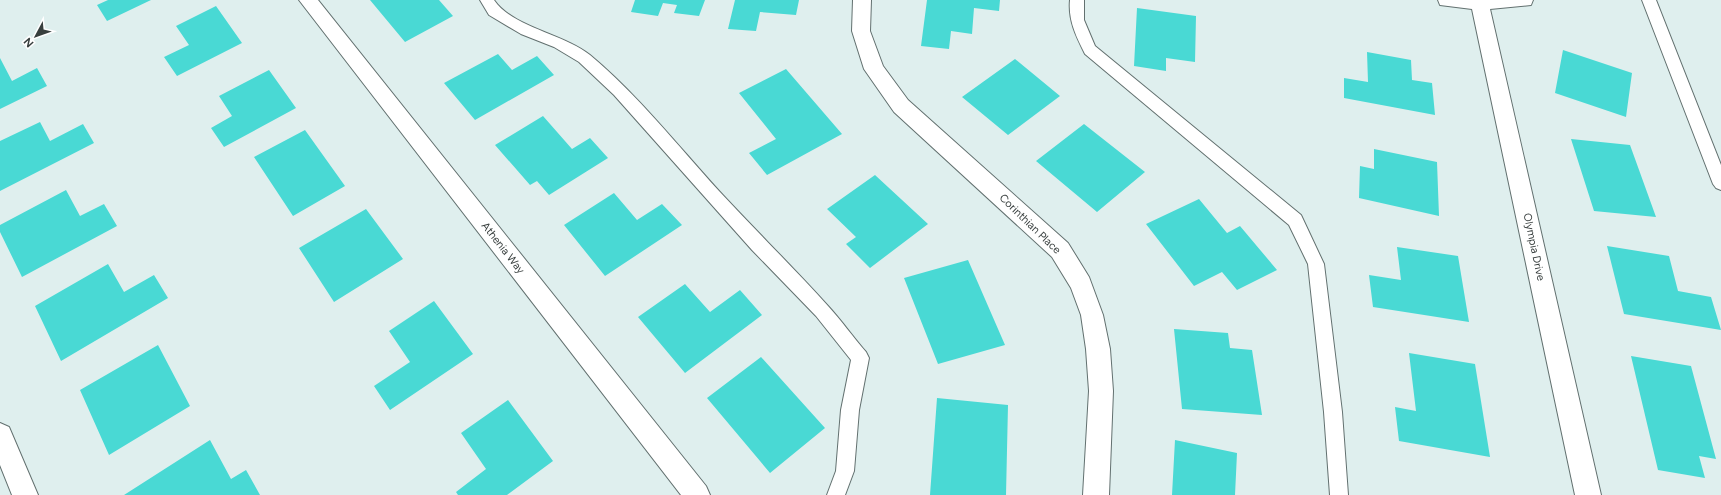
<svg xmlns="http://www.w3.org/2000/svg" width="1721" height="495" font-family="Figtree,sans-serif">
	<style>
		.building { fill: #49d9d4 }
		.lines { fill: none; stroke-linecap: round; stroke-linejoin: round }
		.lane-casing { stroke: #62706f; stroke-width: 2 }
		.street-casing { stroke: #62706f; stroke-width: 2 }
		.lane { fill: #fff; fill-rule: evenodd }
		.street { fill: #fff; fill-rule: evenodd }
		.labels { text-anchor: middle; dominant-baseline: central; stroke-width: 3; stroke-linejoin: round; paint-order: stroke }
		.street-label { font-size: 11px; fill: #383f3e; stroke: #fff }
	</style>
	<rect width="100%" height="100%" fill="#dfefee"/>
	<!-- building -->
	<path class="building" d="M108,0H151L107,21L97,5Z
		M370,0H439L453,16L405,42Z
		M635,0H705L699,16L674,13L677,5L663,3L658,16L631,12Z
		M735,0H799L796,15L760,12L756,31L728,29Z
		M927,0H1000L999,11L974,8L972,34L951,31L949,49L921,46Z
		M216,6L242,43L177,76L164,57L189,45L176,26Z
		M1137,8L1196,16L1195,62L1166,58V71L1134,66Z
		M1563,50L1632,73L1626,117L1555,93Z
		M1367,52L1411,60L1412,80L1432,83L1435,115L1344,98V78L1368,82Z
		M498,54L512,70L537,56L554,75L475,120L444,83Z
		M0,58L12,81L37,68L47,86L0,109Z
		M1015,59L1060,96L1008,135L962,97Z
		M786,69L842,134L767,175L749,153L776,139L739,93Z
		M269,70L296,108L224,147L211,128L232,116L219,96Z
		M543,116L572,149L590,138L608,158L549,195L537,181L530,185L495,145Z
		M40,122L50,141L83,124L94,143L0,191V141Z
		M1084,124L1145,172L1097,212L1036,161Z
		M305,130L345,186L293,216L254,157Z
		M1571,139L1630,145L1656,217L1594,211Z
		M1374,149L1437,162L1439,216L1359,198L1360,166L1374,169Z
		M875,175L928,224L870,268L846,244L856,237L827,209Z
		M66,190L80,216L104,204L117,226L22,277L0,232V225Z
		M614,193L637,220L662,204L682,225L605,276L564,225Z
		M1199,199L1227,233L1240,226L1277,270L1237,290L1222,272L1194,286L1146,224Z
		M366,209L403,259L334,302L299,248Z
		M1607,246L1669,256L1678,291L1711,297L1721,330L1624,314Z
		M1397,247L1458,256L1469,322L1373,307L1369,275L1401,280Z
		M968,260L1005,345L938,364L904,278Z
		M108,264L124,292L154,275L168,298L61,361L35,306Z
		M685,284L710,312L740,290L762,315L685,373L638,317Z
		M434,301L473,354L390,410L374,386L410,362L389,331Z
		M1174,329L1228,333L1230,348L1252,350L1262,415L1182,409Z
		M158,345L190,406L109,455L80,390Z
		M1409,353L1475,364L1490,457L1399,441L1395,407L1416,411Z
		M1631,356L1691,366L1716,459L1699,456L1705,478L1658,470Z
		M761,357L825,428L770,473L707,398Z
		M937,398L1008,405L1006,495H930Z
		M508,400L553,461L507,495H458L456,492L486,469L461,433Z
		M210,440L231,479L246,470L260,495H124Z
		M1175,440L1237,453L1235,495H1172Z"/>
	<g class="lines">
		<defs>
			<path id="lane" d="M480,0H494C512,27 564,34 590,55C637,94 678,146 719,191C755,230 793,267 828,306C841,320 853,337 866,352L869,358L859,410L854,471L845,495H827L836,471L841,410L851,360L816,316L752,250L614,95L579,62L554,47L521,34L489,15Z
				M1070,0H1084V20L1095,46L1301,215L1324,264L1342,412L1348,495H1330L1324,412L1308,264L1289,225L1085,54C1076,36 1068,20 1070,0Z
				M1642,0H1656L1721,165V190L1716,188L1713,184Z"/>
			<path id="street" d="M299,0H318L706,486L710,495H681Z
				M853,0H871L870,31L883,66L908,100L1068,243L1089,277L1103,315L1110,349L1113,391L1109,495H1083L1089,391L1086,349L1081,315L1071,288L1052,257L894,112L864,69L852,31Z
				M1438,0H1533L1531,5L1490,9L1601,495H1575L1472,9L1440,5Z
				M0,423L9,427L38,495H12L0,465Z"/>
		</defs>
		<!-- lane casing -->
		<use href="#lane" class="lane-casing"/>
		<!-- street casing -->
		<use href="#street" class="street-casing"/>
		<!-- lane -->
		<use href="#lane" class="lane"/>
		<!-- street -->
		<use href="#street" class="street"/>
	</g>
	<g class="labels">
		<!-- street labels -->
		<g class="street-label">
			<text transform="translate(1030 224) rotate(44)">Corinthian Place</text>
			<text transform="translate(1534 247) rotate(78)">Olympia Drive</text>
			<text transform="translate(503 248) rotate(52)">Athenia Way</text>
		</g>
	</g>
	<!-- north arrow -->
	<g transform="translate(36 36) rotate(229)" stroke="#ffffff" stroke-width="3" paint-order="stroke">
	<path d="M0-3L7 15L0 10L-7 15Z" fill="#383f3e"/>
	<text y="-6" font-size="11" font-weight="bold" text-anchor="middle" fill="#383f3e">N</text>
	</g>
</svg>
